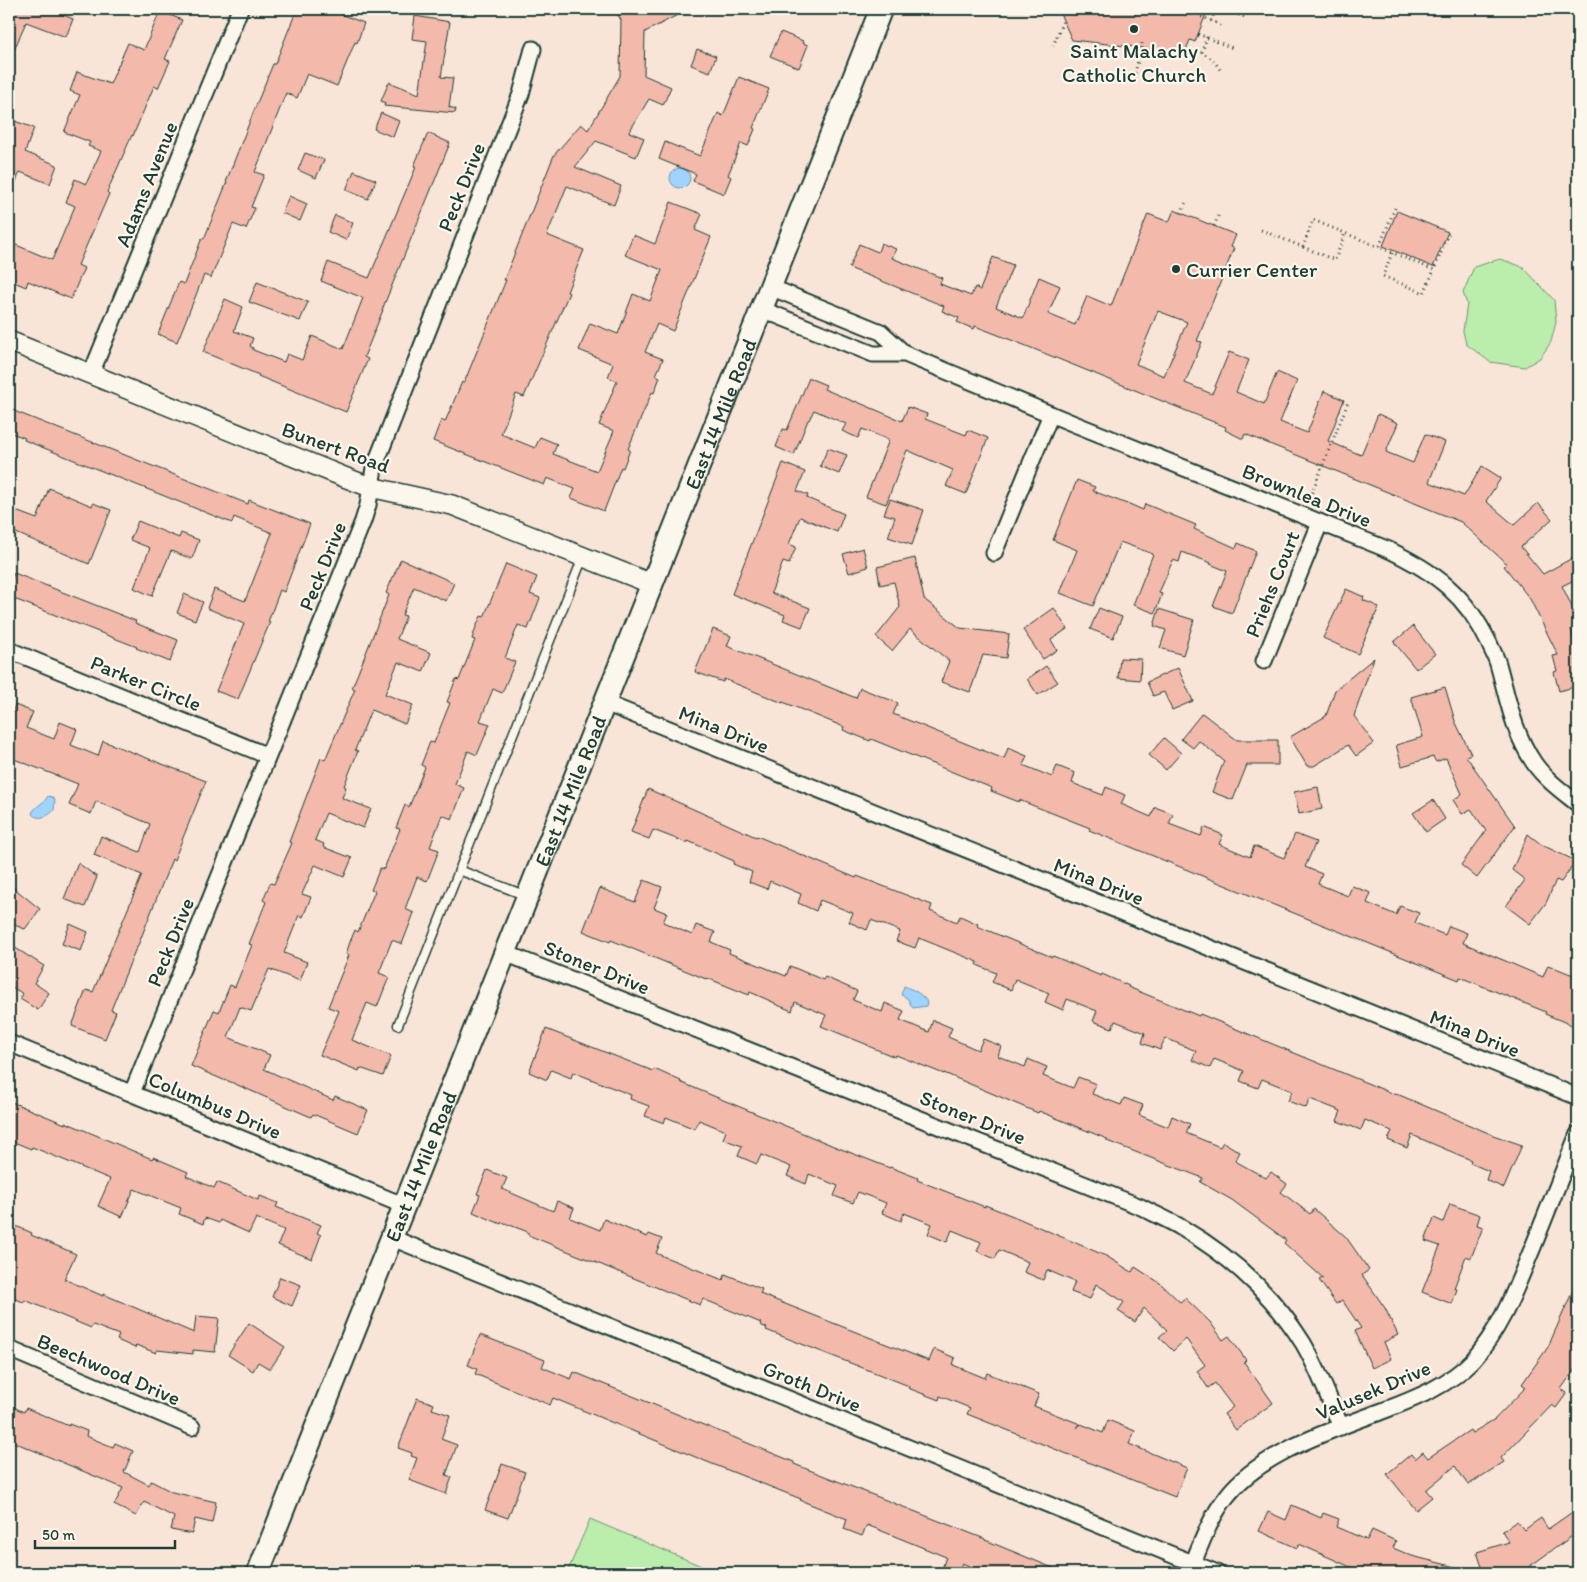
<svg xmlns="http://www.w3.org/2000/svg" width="1587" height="1582" font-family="Itim,sans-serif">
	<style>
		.green { fill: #bbedad; stroke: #6d9570 }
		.water { fill: #a0d3fe; stroke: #6c97ad }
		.building { fill: #f3baab; stroke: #1f3d34; fill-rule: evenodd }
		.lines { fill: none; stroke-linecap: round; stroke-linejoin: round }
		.service-casing { stroke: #1f3d34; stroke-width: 11 }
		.minor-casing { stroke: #1f3d34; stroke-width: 19 }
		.tertiary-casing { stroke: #1f3d34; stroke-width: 22 }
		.secondary-casing { stroke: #1f3d34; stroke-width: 25 }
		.path { stroke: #1f3d34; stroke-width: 3; stroke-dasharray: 1 4; stroke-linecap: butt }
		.service { stroke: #fbf7ec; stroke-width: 8 }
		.minor { stroke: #fbf7ec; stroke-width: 15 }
		.tertiary { stroke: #fbf7ec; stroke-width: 19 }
		.secondary { stroke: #fbf7ec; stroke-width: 21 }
		.poi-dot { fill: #1f3d34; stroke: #fbf7ec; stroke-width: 2 }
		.labels { text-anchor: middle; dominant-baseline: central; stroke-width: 4.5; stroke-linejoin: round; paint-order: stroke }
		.poi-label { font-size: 21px; fill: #1f3d34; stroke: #fbf7ec }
		.street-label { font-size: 21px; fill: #1f3d34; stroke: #fbf7ec }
	</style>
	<rect width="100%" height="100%" fill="#f9e5d8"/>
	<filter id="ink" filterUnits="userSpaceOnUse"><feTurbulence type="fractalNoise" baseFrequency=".02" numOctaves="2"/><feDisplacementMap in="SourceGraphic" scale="10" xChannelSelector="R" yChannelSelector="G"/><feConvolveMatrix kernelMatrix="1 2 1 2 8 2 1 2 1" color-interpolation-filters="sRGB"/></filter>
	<g filter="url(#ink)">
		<!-- green -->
		<path class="green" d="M1500,259L1523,267L1554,300L1556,322L1551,342L1540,358L1525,367L1490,362L1466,344L1463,331L1467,304L1463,293L1474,267Z
			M590,1519L718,1573H567Z"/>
		<!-- water -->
		<path class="water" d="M670 178a10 10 0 1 1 20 0a10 10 0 1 1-20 0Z
			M48,796L52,797L55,800L54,810C49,816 39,821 32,814C33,807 44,804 48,796Z
			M904,986C914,990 921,993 927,1002L926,1006L913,1008L907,998L901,995Z"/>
		<!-- building -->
		<path class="building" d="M9,9H49L73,19L66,37L26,22L9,62Z
			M297,9H327L364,23L357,43L355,42L337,86L307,74L297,98L286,93L255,172L264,175L251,207L255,208L246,229L233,224L211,278L204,275L177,342L158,334L179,282L184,284L202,238L204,239L227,182H226L255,108L273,64H275Z
			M614,9H689L645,32L644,75L671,87L663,105L649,99L629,132L644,138L636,157L596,141L575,167L621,186L614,205L567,186L547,235L584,250L567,292L569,293L524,397L516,394L501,434L535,448L540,437L557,444L553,454L597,471L614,431L599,425L617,381L608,377L613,364L579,350L590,323L618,334L633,294L650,301L662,270L625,255L633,235L655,244L671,202L702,214L695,230L711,237L673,331L657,324L645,352L663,359L656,375L660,377L654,393L652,392L628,449L630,450L623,468L621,467L604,511L571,498L575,489L547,478L544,485L433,441L441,420L445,422L462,382L464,383L506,280H504L554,155L581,124L588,130L620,76L621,20Z
			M1058,9H1208L1195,42L1190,40L1183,57L1171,52L1169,55L1135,46L1134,47L1072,40Z
			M160,11L182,20L165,59L170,61L158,88L154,86L133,136L132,135L107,192L109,194L78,265L84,268L71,299L28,281L26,287L9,280V242L52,260L75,206L66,202L75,179L86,184L101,151L88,146L90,142L64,132L80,95L70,91L77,72L110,84L128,43L144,50Z
			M415,16L450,22L441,77L453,78L449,107L456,109L455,113L384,106L385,103L381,101L389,82L419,94L427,41L412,39Z
			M781,32L803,41L802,43L808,45L799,68L770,56Z
			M697,49L716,56L710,72L691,65Z
			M739,77L769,89L753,128L755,129L748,146L741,143L728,175L731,177L724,194L693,181L696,174L659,159L665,142L700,156L718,113L723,116Z
			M381,113L399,121L393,137L374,129Z
			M9,119L34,128L25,152L57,165L50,184L20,172L9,198Z
			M428,133L450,143L382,310H383L364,357L368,359L346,412L258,376L259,375L203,352L225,299L243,307L234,331L253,338L250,346L253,348V350L284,362L287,354L302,360L312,336L343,349L363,298L321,281L328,262L369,278L416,167L414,166Z
			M305,153L324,160L316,178L298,170Z
			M354,171L376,180L368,199L346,190Z
			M289,196L307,204L300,221L282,213Z
			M1174,210L1236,235L1231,247L1234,248L1197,341L1202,342L1185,383L1212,394L1229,352L1249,360L1236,392L1264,404L1277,372L1297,381L1280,422L1307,433L1324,391L1344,400L1328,441L1361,455L1378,414L1398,423L1386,452L1413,463L1425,434L1445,442L1429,482L1464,496L1482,466L1501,478L1486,501L1514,525L1538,503L1552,519L1521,547L1543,574L1578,555V578L1562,586L1578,619V625L1571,629L1578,658V686L1559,691L1554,672L1557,671L1553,656L1558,655L1530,599L1504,566L1507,564L1461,522L1245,434L1243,439L1225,430L1226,427L1024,345L975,326L974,329L957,322L959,318L942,311L944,306L849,268L859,244L878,252L881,243L896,249L892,258L942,278L940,284L971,296L975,287L980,290L993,257L1013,265L996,307L1023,318L1039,277L1060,286L1048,314L1075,325L1087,296L1111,306L1148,214L1169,222ZM1158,311L1187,322L1164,376L1136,364Z
			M1397,211L1448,232L1433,267L1383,246Z
			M335,215L353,223L346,240L328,232Z
			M257,282L308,302L300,321L249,302Z
			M809,378L826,385L824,389L855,402V401L902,421L908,407L927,414L925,419L966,435L968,430L988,438L966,494L946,486L953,470L907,450L886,504L866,497L889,440L862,429L858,438L842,431L846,424L814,410L809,420H808L794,455L776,447L783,429L787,430Z
			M9,409L248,504L249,500L310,524L284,592L280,590L268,622H270L238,699L216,691L244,624L207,608L214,589L245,601L272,533L234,517L232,523L24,440L25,438L9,432Z
			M828,448L847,455L839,474L820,466Z
			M783,463L805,472L797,491L808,495L807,498L844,514L837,532L800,517L789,544L796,547L789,564L783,562L771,593L810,608L802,627L783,620L785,615L732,594Z
			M1077,480L1095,487L1093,491L1127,504V503L1143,510L1145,504L1196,525L1194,529L1236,548L1238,543L1256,551L1232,613L1213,606L1227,571L1210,564L1211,563L1182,552L1179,562L1173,560L1159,593L1162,594L1155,613L1133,605L1153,554L1120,542L1093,606L1060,593L1077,550L1053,540Z
			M49,488L92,506L93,503L111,510L89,564L9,530V521L13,510L37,519Z
			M890,499L924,510L912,545L888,537L895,517L884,514Z
			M138,521L179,538L181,533L199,540L192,559L171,551L152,596L134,588L150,548L130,540Z
			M863,548L868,567L849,573L843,554Z
			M915,558L924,599L960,628L1009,634L1006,658L983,655L970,692L941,682L949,661L910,629L892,651L876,637L900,607L894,582L880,585L877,567Z
			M401,559L454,583L446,601L414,587L402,615L406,616L397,639L431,653L423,672L398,662L385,694L413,705L405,724L371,710L355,750L358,751L344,786L346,787L342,798L371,809L363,828L326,813L315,840L324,844L323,847L352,858L344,877L315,865L302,894L311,897L303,917L299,915L284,953L307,962L300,981L269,969L251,1011L240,1007L228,1037L270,1055L264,1069L333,1100L335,1096L368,1110L358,1133L313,1114L311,1117L226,1080V1081L191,1066L214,1010L219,1012L230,985L235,987L252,945L249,944L266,902L263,900L270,883L274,884L292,843L289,842L321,758L325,760L355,689L352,688L389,595L386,593Z
			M506,564L537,577L530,594L540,598L528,629L518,625L505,658L515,662L502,693L493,689L480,721L490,724L477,755L468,751L455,784L464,788L452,819L442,815L430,847L439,850L427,881L417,877L405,909L414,913L402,944L392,940L379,973L389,977L377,1007L367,1003L352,1040L391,1056L383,1076L360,1068L359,1071L320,1055L339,1011L328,1007L349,955L346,954L350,942L355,930L358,932L375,891L371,890L380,868L384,869L400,829L396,828L405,805L409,807L425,767L421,765L430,742L434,743L450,703L447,702L456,679L459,680L475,640L472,639L476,627L481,616L484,617Z
			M14,573L136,621L135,623L178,640L170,662L136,648L137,647L9,597V586Z
			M1346,589L1364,597L1363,600L1379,607L1358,654L1323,638Z
			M184,594L203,602L195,620L177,613Z
			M1054,608L1067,629L1051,640L1057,650L1043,659L1023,630Z
			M1099,608L1122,617L1113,638L1090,629Z
			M1159,609L1194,620L1183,655L1160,648L1166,630L1154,626Z
			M1413,626L1435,654L1416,669L1394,642Z
			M713,629L731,636L727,646L747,654L856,698L860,688L898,703L893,714L1004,759L1008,748L1027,756L1023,765L1052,777L1057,766L1075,773L1072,783L1103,795L1106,787L1125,795L1121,804L1151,817L1155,807L1173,814L1169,824L1201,836L1204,827L1223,835L1219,844L1250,857L1254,846L1284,858L1295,834L1316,842L1305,867L1322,874L1318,884L1348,896L1352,886L1371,893L1367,903L1396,915L1400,906L1419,913L1415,923L1445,935L1449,926L1467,933L1463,943L1543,977L1548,965L1578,977V1015L1574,1026L1545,1014L1546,1012L1460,977L1459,980L1089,830L1090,828L1019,800V802L991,791L992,788L871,739L870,741L843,730L844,727L783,702V703L724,679L723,682L695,672Z
			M1120,658L1141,659L1140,680L1118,678Z
			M1374,658L1354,716L1374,743L1356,756L1348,745L1314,766H1307L1290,737L1326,716L1335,690Z
			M1046,666L1058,682L1038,695L1027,679Z
			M1178,668L1193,701L1172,710L1164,692L1153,696L1147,682Z
			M1445,687L1455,721L1471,754L1466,756L1515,826L1477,878L1461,865L1486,831L1471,809L1462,814L1453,800L1462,794L1446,758L1436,762L1433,757L1402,766L1396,745L1423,737L1411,697Z
			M15,705L33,712L26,728L54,739L60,722L77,729L71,745L98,756L103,741L206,781L174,860L172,859L137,948H136L111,1010L116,1012L105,1039L72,1026L86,990L93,992L142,875L94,855L101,836L140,852L150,824L96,801L91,814L69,805L78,784L9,757V721Z
			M1202,713L1237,740H1278V765H1247L1233,800L1212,792L1224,761L1199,741L1193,748L1181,739Z
			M1164,738L1181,753L1166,770L1149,755Z
			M1318,787L1322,809L1299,814L1294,792Z
			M648,789L756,837L757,836L856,878L857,876L932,905L930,911L957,922L960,916L978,924L977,926L1052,957L1053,956L1101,976L1102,974L1129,986L1128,987L1199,1016L1200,1014L1396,1095L1397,1094L1493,1135L1522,1145L1504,1188L1486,1180L1489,1171L1470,1163L1471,1160L1412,1135L1407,1148L1388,1140L1392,1131L1365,1120L1361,1130L1337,1121L1341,1111L1310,1099L1306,1108L1288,1101L1292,1091L1262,1079L1258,1088L1240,1081L1244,1071L1214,1059L1210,1068L1192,1060L1196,1051L1165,1038L1160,1050L1142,1043L1145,1033L1115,1021L1112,1028L1093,1021L1097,1011L1067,999L1063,1010L1045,1002L1049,993L1015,979L1011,990L992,982L996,973L977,965L978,962L919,938L915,948L896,941L900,931L871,920L867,930L849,922L853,913L820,900L816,911L798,903L801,894L770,881L767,889L749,882L752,872L733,864L734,861L688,841L687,843L653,830L649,839L631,832Z
			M1433,800L1445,819L1426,832L1413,813Z
			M1528,834L1542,845L1576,861L1561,882L1556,880L1546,903L1530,924L1506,906L1525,880L1512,870Z
			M78,863L97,877L85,907L64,899Z
			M644,880L662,887L654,908L667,913L663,922L692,935L696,925L715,932L711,942L730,950L729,953L786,976L790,966L823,980L825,977L857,991L853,1000L882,1012L885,1003L904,1011L900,1020L929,1032L933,1020L952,1028L948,1037L978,1050L983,1039L1001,1046L998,1056L1025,1067L1028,1059L1047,1067L1043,1076L1073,1088L1078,1077L1096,1084L1092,1094L1121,1105L1124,1098L1143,1105L1139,1115L1168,1127L1172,1116L1190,1124L1186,1133L1220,1147L1223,1142L1240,1152L1235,1161L1266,1178L1271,1172L1287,1184L1281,1192L1310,1214L1314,1209L1346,1237L1369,1270L1362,1275L1385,1308L1398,1335L1384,1342L1391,1359L1372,1368L1355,1331L1361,1328L1342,1300L1336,1304L1319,1280L1323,1278L1284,1243L1286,1240L1232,1200L1200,1182L1203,1178L1107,1141V1139L1039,1111L1038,1113L944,1073V1074L896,1055L895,1057L868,1046V1045L821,1026L826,1015L795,1002L792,1011L775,1004V1003L750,992L749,995L707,978L706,979L611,940L610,942L583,931L600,888L635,902Z
			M9,884L40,909L25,929L9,923Z
			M70,924L88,932L81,951L62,944Z
			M9,944L44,966L34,983L49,993L38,1010L20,999L23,994L9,985Z
			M546,1029L653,1071L654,1069L681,1081L680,1082L836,1147L890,1168V1167L918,1178L917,1180L985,1207V1205L1013,1216L1106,1256L1132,1272L1135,1267L1160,1283L1180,1302L1185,1298L1210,1322L1223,1340L1229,1336L1246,1360L1244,1362L1273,1403L1236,1430L1224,1414L1233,1407L1215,1383L1208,1388L1197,1371L1205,1365L1186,1339L1173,1351L1159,1337L1167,1330L1144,1308L1135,1322L1118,1311L1124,1302L1096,1284L1090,1299L1071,1292L1075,1282L1047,1270L1043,1280L1024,1272L1028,1262L999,1250L995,1259L977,1251L981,1242L952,1230L947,1242L928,1234L932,1224L904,1213L901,1221L882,1213L886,1203L858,1192L853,1203L834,1196L838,1186L809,1174L806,1184L787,1176L791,1167L761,1155L757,1164L738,1156L742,1146L723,1139L726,1131L699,1120L695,1129L666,1117L664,1123L645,1116L649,1106L630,1099L631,1095L573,1072L571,1078L551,1070L547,1080L529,1072Z
			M9,1101L65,1124V1122L152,1159L153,1157L188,1172L186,1176L214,1188L217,1182L258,1200L260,1196L278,1203L276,1207L321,1225L317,1233L321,1235L312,1259L278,1245L284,1230L256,1218L249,1233L220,1220L219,1223L205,1218L203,1224L179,1214L181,1208L134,1189L122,1217L98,1206L110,1179L32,1147L31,1149L9,1140Z
			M487,1170L507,1178L502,1189L553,1211L557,1201L574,1208L570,1218L600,1230L604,1219L647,1237L649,1234L662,1239L656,1253L665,1257L723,1280L725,1274L762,1289L760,1294L929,1361L934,1349L955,1358L953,1365L985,1378L987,1373L1039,1394L1034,1406L1080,1424L1077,1428L1081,1424L1103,1433L1108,1420L1135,1431L1129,1444L1187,1468L1175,1497L967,1414L970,1408L940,1396L939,1400L908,1388L909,1386L766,1330L767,1328L760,1325L761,1323L703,1299L700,1305L528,1235V1232L502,1222L501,1224L473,1212L480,1195L477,1194Z
			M1450,1204L1480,1215L1477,1225L1483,1227L1471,1258L1466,1256L1454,1288L1457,1289L1452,1304L1422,1292L1440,1246L1425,1241L1434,1218L1443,1222Z
			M9,1223L32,1233L31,1235L76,1254L64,1279L103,1296V1294L194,1333L196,1316L219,1318L215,1352L193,1350V1354L157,1350L156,1353L136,1345L135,1348L117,1340L119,1335L93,1325L91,1328L25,1300L23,1302L9,1296Z
			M280,1277L301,1285L292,1306L272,1297Z
			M1578,1279V1365L1561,1389L1567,1393L1556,1408L1552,1405L1501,1458L1504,1462L1468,1485L1455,1466L1426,1490L1432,1497L1416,1510L1387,1474L1411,1454L1415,1459L1423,1452L1428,1458L1470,1430L1472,1433L1495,1419L1526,1387L1522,1384L1548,1347Z
			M249,1323L285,1347L270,1369L258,1362L253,1371L228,1355Z
			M480,1335L545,1360L542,1367L571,1379L574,1372L794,1462V1464L985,1539V1540L1065,1573H986L962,1563L957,1573H952L942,1569L946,1557L867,1525L862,1536L844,1529L847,1519L800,1500L801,1499L705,1461L553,1398L550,1405L475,1374L477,1369L468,1365Z
			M417,1398L434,1404L432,1409L450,1415L441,1439L457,1445L446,1475L452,1477L446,1494L409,1480L417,1458L411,1456L412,1453L398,1448Z
			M9,1405L24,1412L26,1408L69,1426V1424L87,1431L86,1436L113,1447L115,1443L133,1451L124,1472L149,1485L151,1481L172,1492L216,1502L212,1523L195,1519L192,1534L171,1530L174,1517L144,1502L136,1516L114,1505L123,1488L9,1440Z
			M502,1464L525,1472L508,1518L485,1510Z
			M1292,1505L1321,1518L1323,1513L1339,1519L1336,1527L1367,1540L1372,1530L1396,1541L1393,1548L1412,1556L1459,1568V1573H1354L1355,1569L1299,1544L1297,1548L1259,1531L1268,1512L1286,1520Z
			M1578,1508V1532L1520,1573H1484L1477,1552L1509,1542L1502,1531L1517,1521L1524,1530L1541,1518L1548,1529Z"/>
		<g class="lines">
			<defs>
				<path id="service" d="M459,870L527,896
					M398,1025L583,557"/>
				<path id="minor" d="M770,287L881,332L905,354L1072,423L1389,550C1435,572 1466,595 1489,643C1492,650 1496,657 1498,664C1508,699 1513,732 1534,763C1545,779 1563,792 1578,804
					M761,309L873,354H905
					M91,374L240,9
					M994,553L1051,414
					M9,650L268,756
					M1264,661L1320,523
					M605,703L1578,1097
					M505,953L1141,1207C1154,1214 1169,1220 1182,1228C1230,1256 1273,1295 1303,1343C1319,1370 1329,1399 1341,1427
					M9,1043L405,1206
					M132,1093L363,521L368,505L374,468L521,94L533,49
					M392,1238L1217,1573
					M9,1349L192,1427
					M1189,1573C1200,1547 1209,1519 1227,1496C1261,1452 1335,1429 1385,1410C1417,1398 1449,1385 1473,1360C1503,1326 1516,1287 1533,1247C1548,1209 1563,1172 1578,1134"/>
				<path id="tertiary" d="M9,341L344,477L370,487L452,505L652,584"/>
				<g id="secondary">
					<path id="s1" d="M258,1573L881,9"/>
				</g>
			</defs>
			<!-- service casing -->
			<use href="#service" class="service-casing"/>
			<!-- minor casing -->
			<use href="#minor" class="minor-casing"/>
			<!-- tertiary casing -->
			<use href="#tertiary" class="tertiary-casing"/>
			<!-- secondary casing -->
			<use href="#secondary" class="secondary-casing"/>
			<!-- path -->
			<path class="path" d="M1196,9L1198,15L1223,26
				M1229,11L1247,18
				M1211,21L1215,11
				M1198,34L1235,49
				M1207,37L1202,52L1214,61L1221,71
				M1053,46L1063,21
				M1134,78L1142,43
				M1395,208L1379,247L1434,270L1450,230
				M1181,213L1187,200
				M1214,226L1219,214
				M1261,230L1303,247L1313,220L1379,247
				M1303,247L1335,260L1345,233
				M1392,253L1383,276L1424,293L1434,270
				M1308,502L1349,400"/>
			<!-- service -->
			<use href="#service" class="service"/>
			<!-- minor -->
			<use href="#minor" class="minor"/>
			<!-- tertiary -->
			<use href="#tertiary" class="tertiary"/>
			<!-- secondary -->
			<use href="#secondary" class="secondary"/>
		</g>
	</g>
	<!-- markers -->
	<g class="poi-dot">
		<circle cx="1134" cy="29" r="5"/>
		<circle cx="1176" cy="269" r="5"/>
	</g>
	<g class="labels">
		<!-- poi labels -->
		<g class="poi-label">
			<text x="1134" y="50">Saint Malachy<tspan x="1134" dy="24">Catholic Church</tspan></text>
			<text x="1186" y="269" text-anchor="start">Currier Center</text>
		</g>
		<!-- street labels -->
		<g class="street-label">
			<text transform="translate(146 184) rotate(-68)">Adams Avenue</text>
			<text transform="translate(461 187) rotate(-68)">Peck Drive</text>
			<text stroke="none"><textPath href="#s1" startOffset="1248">East 14 Mile Road</textPath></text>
			<text transform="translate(336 447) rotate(20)">Bunert Road</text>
			<text transform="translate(1307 495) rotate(22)">Brownlea Drive</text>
			<text transform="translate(322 566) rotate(-68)">Peck Drive</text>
			<text transform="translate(1272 584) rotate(-68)">Priehs Court</text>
			<text transform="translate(146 683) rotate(22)">Parker Circle</text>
			<text transform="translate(724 729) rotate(22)">Mina Drive</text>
			<text stroke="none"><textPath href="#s1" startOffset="842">East 14 Mile Road</textPath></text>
			<text transform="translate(1099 881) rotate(22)">Mina Drive</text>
			<text transform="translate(170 942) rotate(-68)">Peck Drive</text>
			<text transform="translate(597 967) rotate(22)">Stoner Drive</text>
			<text transform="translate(1475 1033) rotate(22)">Mina Drive</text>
			<text transform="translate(215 1105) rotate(23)">Columbus Drive</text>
			<text transform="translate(973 1117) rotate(22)">Stoner Drive</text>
			<text stroke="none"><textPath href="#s1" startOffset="438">East 14 Mile Road</textPath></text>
			<text transform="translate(109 1369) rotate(23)">Beechwood Drive</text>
			<text transform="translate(812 1386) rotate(22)">Groth Drive</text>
			<text transform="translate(1373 1390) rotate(-23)">Valusek Drive</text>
		</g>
	</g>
	<!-- margin -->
	<rect width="1587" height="1582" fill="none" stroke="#fbf7ec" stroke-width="30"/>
	<rect x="15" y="15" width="1557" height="1552" fill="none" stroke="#1f3d34" stroke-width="2" filter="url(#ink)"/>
	<!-- scale -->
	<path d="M35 1540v8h140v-8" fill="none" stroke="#1f3d34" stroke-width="2.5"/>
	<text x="42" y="1540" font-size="15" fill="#1f3d34" stroke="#fbf7ec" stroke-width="4" paint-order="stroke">50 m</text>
</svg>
